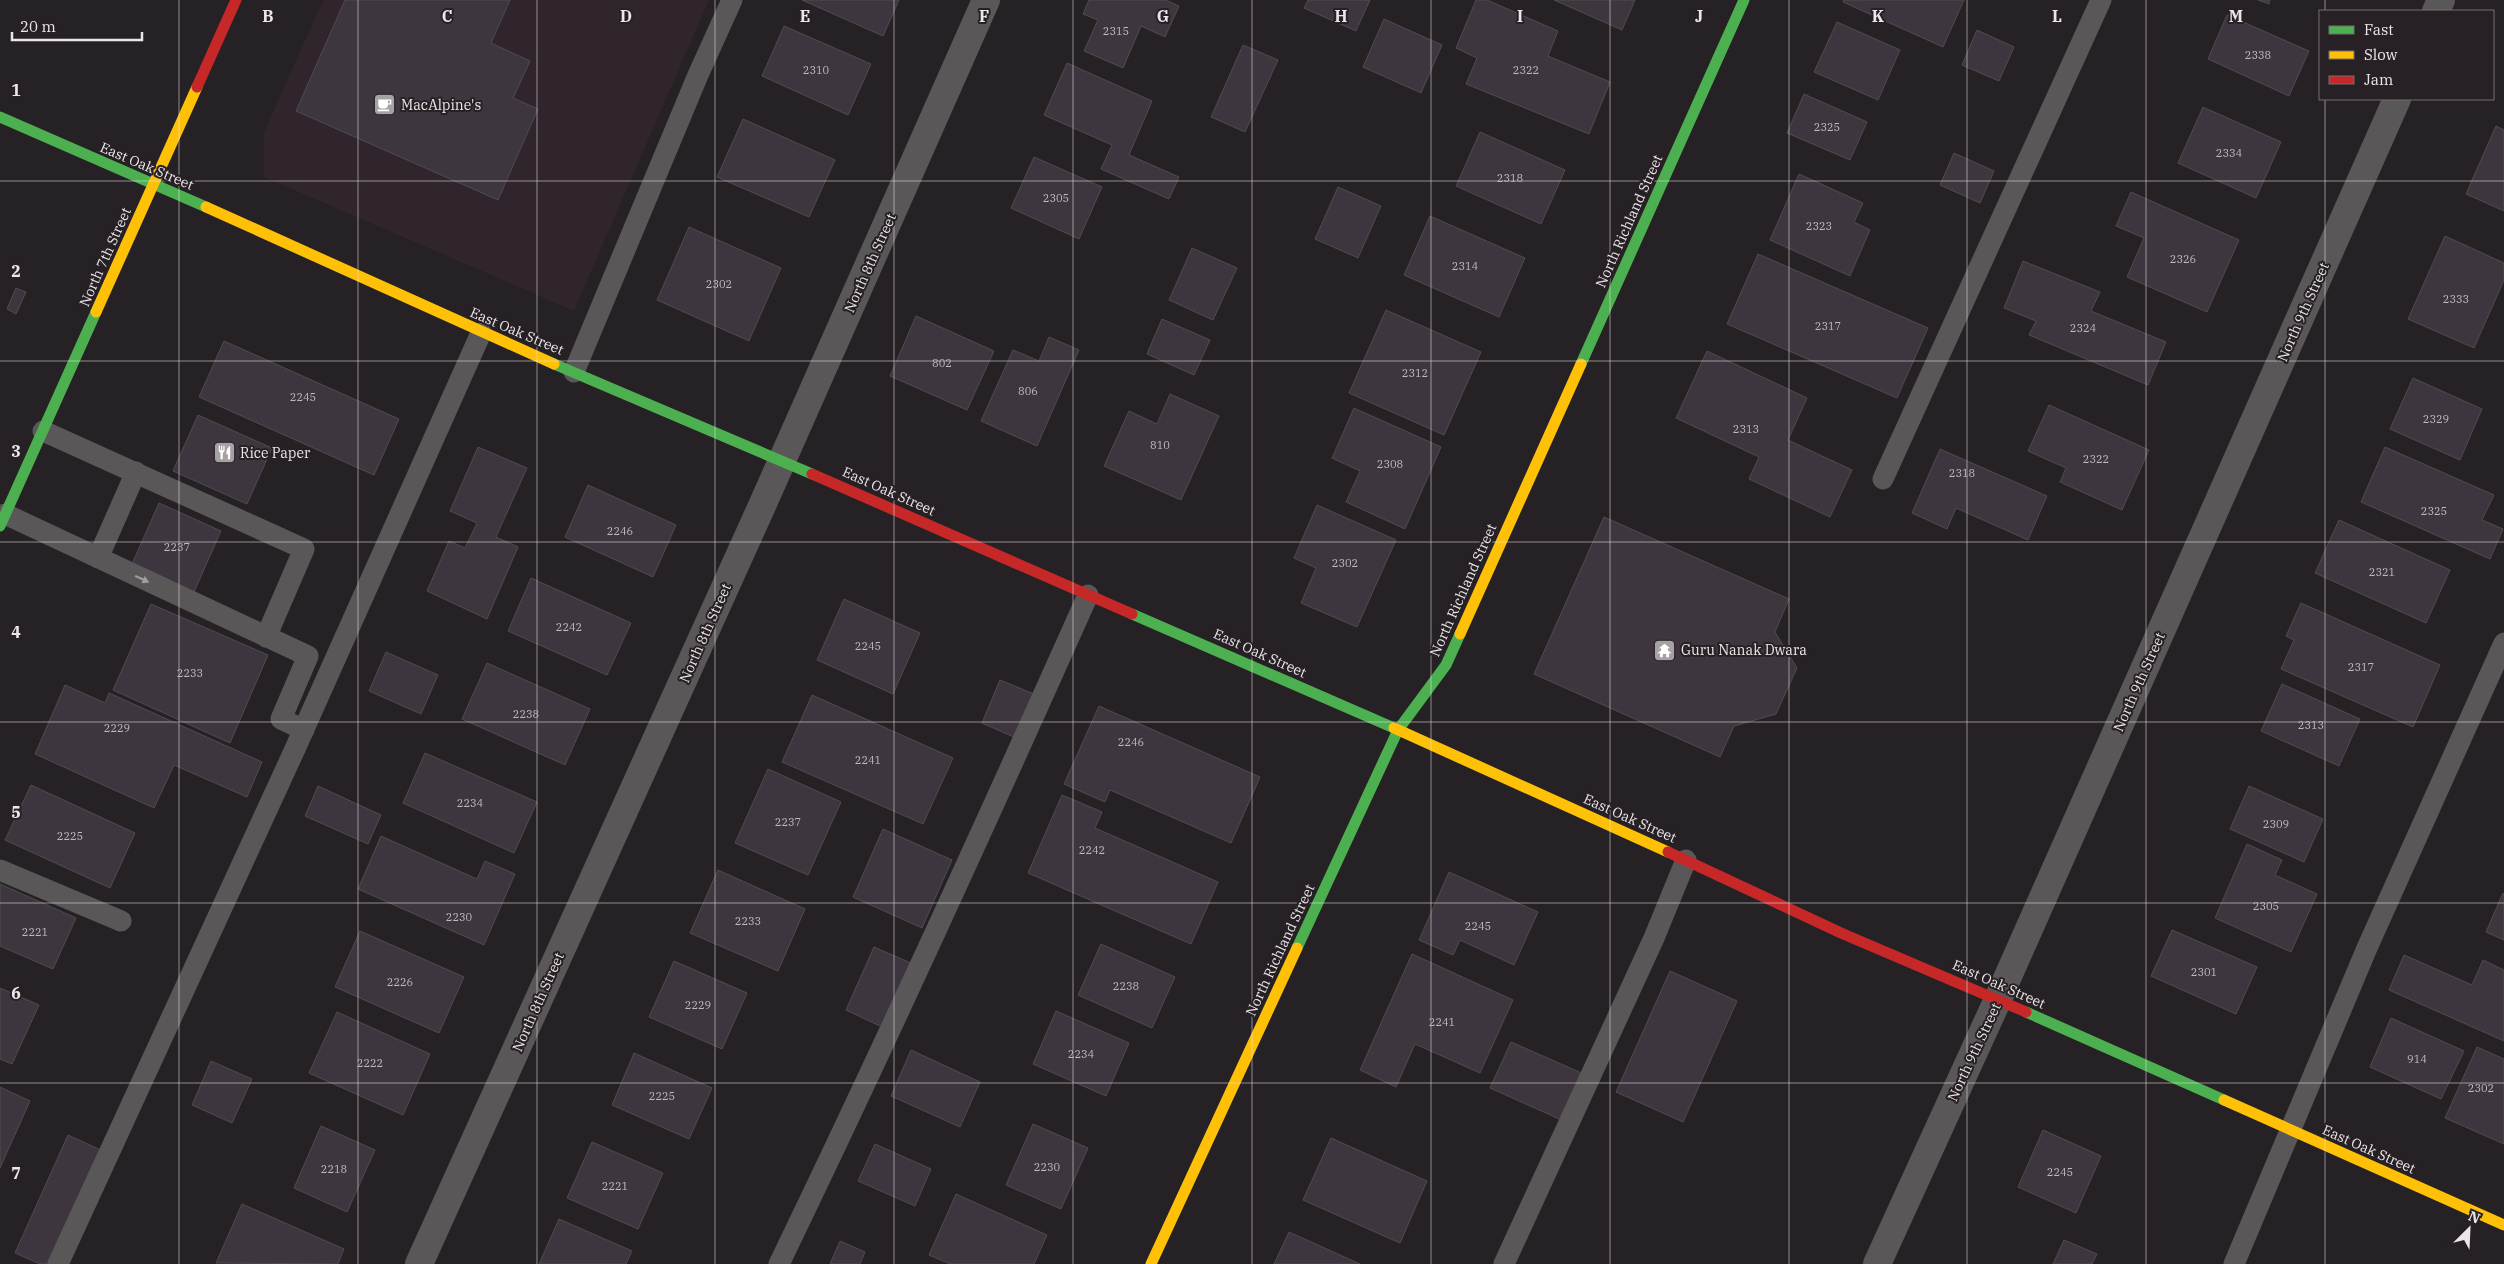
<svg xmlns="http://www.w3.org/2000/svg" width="2504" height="1264" font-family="'IBM Plex Serif',serif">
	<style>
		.built { fill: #30242d }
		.building { fill: #3d363f; stroke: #4f4c4f }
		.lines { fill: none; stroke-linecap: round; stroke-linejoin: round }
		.lane { stroke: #5a5759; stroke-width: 21 }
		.street { stroke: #5a5759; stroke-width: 28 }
		.fast { stroke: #4caf50; stroke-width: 11 }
		.slow { stroke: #ffc107; stroke-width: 11 }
		.jam { stroke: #c62828; stroke-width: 11 }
		.oneway { fill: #a29ea1 }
		.grid { fill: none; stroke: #ebe6e9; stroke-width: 1; stroke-opacity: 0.55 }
		.labels { text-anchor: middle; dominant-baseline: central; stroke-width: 4; stroke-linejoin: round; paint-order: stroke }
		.number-label { font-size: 11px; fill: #c0babe }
		.poi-label { font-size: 14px; fill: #ebe6e9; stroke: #272025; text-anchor: start }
		.street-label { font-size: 14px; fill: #ebe6e9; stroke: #272025 }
		.grid-label { font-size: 16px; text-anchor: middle; font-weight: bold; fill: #ebe6e9; stroke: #272025; stroke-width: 4; stroke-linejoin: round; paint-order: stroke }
	</style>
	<rect width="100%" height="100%" fill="#262124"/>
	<!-- built -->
	<path class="built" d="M323,0H709L574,311L264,177V132Z"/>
	<!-- building -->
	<path class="building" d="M345,0H510L491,43L530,61L513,98L538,109L498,200L296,111Z
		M802,0H899L883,36Z
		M1089,0H1166L1179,6L1165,37L1141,26L1123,68L1084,51L1098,20L1083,14Z
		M1308,0H1370L1356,31L1304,8Z
		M1476,0H1487L1558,31L1548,56L1610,82L1589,134L1466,84L1477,58L1456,48Z
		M1554,0H1635L1622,30Z
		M1844,0H1964L1943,47L1843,2Z
		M2258,0H2270L2269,4Z
		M2227,15L2309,51L2289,96L2208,59Z
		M1384,19L1442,45L1421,93L1363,67Z
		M1837,22L1900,50L1878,100L1814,72Z
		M784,26L871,64L848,115L762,76Z
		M1977,30L2014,47L1999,81L1962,65Z
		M1243,45L1278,60L1245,132L1211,117Z
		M1067,63L1152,101L1129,155L1179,177L1169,199L1101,169L1112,145L1044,115Z
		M1804,94L1867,122L1850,160L1787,133Z
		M2203,107L2281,142L2256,198L2178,163Z
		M743,119L835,160L809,217L717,177Z
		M2496,126L2504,130V211L2466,194Z
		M1480,132L1565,170L1541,224L1456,186Z
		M1954,153L1994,171L1980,203L1940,185Z
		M1034,157L1102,187L1079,239L1011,208Z
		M1799,174L1863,203L1854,222L1870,230L1850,276L1770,240Z
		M1338,187L1381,206L1358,258L1315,239Z
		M2131,192L2239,240L2207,312L2127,277L2144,238L2116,226Z
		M1430,216L1525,258L1499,317L1404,275Z
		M689,227L781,268L749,341L657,300Z
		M2445,236L2504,263V280L2474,348L2408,319Z
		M1192,248L1237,268L1213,320L1169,300Z
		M1758,254L1928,328L1897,398L1727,324Z
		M2023,261L2100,292L2091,311L2166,342L2148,385L2029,335L2036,321L2004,308Z
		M16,288L26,292L16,314L7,309Z
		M1386,310L1481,352L1444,435L1349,393Z
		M916,316L994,351L967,410L890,376Z
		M1162,319L1210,340L1194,375L1147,354Z
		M1049,337L1079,350L1037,446L981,421L1013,350L1039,361Z
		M224,341L399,419L374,475L199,397Z
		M1707,351L1807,398L1788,440L1852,470L1830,517L1749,479L1759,457L1676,418Z
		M2413,378L2482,409L2460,460L2390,429Z
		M1170,394L1219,416L1181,500L1104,466L1129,411L1157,424Z
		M2049,405L2149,450L2122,510L2060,482L2066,468L2028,451Z
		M1354,408L1441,447L1405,529L1346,502L1360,471L1332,458Z
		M198,415L272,448L247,504L173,471Z
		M478,447L527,468L496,537L518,547L487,619L427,591L449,541L465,548L477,523L450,511Z
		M2385,447L2494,495L2482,520L2503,529L2490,559L2361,502Z
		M1940,449L2047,496L2028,540L1956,508L1947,529L1912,513Z
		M588,485L676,525L653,577L565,537Z
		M159,503L221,531L194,592L132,564Z
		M1317,505L1396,540L1357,627L1301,603L1316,568L1294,558Z
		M1604,517L1789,599L1775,632L1797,668L1776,714L1734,726L1720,757L1534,674Z
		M2339,520L2450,570L2426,623L2315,573Z
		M531,578L631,623L607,675L508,631Z
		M844,599L920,633L893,694L817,660Z
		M2301,603L2440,665L2413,727L2281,669L2294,640L2286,636Z
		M151,604L268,655L230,743L113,690Z
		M386,652L438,675L421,714L369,691Z
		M487,663L590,709L565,765L462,719Z
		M1000,680L1034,694L1016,738L982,723Z
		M2282,684L2360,719L2339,766L2261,731Z
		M65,685L105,703L109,693L262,762L247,797L174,765L154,808L35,754Z
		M812,695L953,758L923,824L782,762Z
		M1099,706L1260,777L1231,843L1110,790L1105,802L1064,784Z
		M425,753L537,802L514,853L403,803Z
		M768,769L841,802L808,875L735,843Z
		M31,785L135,833L110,888L5,840Z
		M318,786L381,815L368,844L305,816Z
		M2249,786L2323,819L2304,862L2230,829Z
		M1062,795L1102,812L1095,828L1218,882L1191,944L1028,873Z
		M883,829L952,860L922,928L853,897Z
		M381,836L477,879L485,861L515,874L484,945L358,889Z
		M2247,844L2282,860L2275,875L2317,894L2291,952L2215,918Z
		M718,870L805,909L778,971L690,933Z
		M1449,872L1538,912L1514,965L1460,940L1453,955L1419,940Z
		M0,884L76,918L53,969L0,946Z
		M2503,893L2504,894V940L2486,932Z
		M2172,930L2257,967L2236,1014L2151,976Z
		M360,931L464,977L439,1033L335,987Z
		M1101,944L1175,977L1152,1028L1078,995Z
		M874,947L913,964L884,1028L846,1010Z
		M1412,954L1513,1000L1480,1073L1415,1044L1396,1087L1360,1070Z
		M2404,955L2472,985L2483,960L2504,970V1041L2389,990Z
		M674,961L747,993L722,1049L649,1017Z
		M1670,971L1737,1001L1683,1122L1616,1092Z
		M0,988L39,1005L12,1064L0,1059Z
		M1056,1011L1129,1043L1106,1096L1033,1064Z
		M337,1012L430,1054L403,1115L309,1073Z
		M2391,1018L2464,1051L2441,1099L2370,1067Z
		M1511,1042L1586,1075L1566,1122L1490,1088Z
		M2477,1047L2504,1059V1144L2445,1118Z
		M911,1050L980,1082L960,1127L891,1096Z
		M634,1053L712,1088L689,1139L612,1105Z
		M211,1061L252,1079L232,1123L192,1105Z
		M0,1087L30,1101L0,1168Z
		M1033,1124L1088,1148L1061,1209L1006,1185Z
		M321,1126L375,1150L347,1212L294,1188Z
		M2043,1130L2101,1156L2076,1213L2018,1187Z
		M68,1135L105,1152L55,1264H40L15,1253Z
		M1331,1138L1427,1181L1400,1243L1303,1200Z
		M592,1142L663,1173L638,1229L567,1198Z
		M875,1144L931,1169L915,1206L858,1181Z
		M956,1194L1047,1235L1034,1264H950L929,1255Z
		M242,1204L344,1249L338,1264L216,1263Z
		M559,1219L632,1251L626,1264H539Z
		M1289,1232L1360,1264H1274Z
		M2064,1240L2097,1254L2092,1264H2053Z
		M840,1241L865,1252L860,1264H830Z"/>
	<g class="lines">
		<!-- lane -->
		<path class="lane" d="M574,372L698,75L732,0
			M43,431L304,549L266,637
			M1883,479L2101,0
			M5,514L308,656L281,719L304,730
			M98,558L136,472
			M0,870L121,921
			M58,1264L295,749L481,333
			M779,1264C886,1043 988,819 1088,595
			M1504,1264L1654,938L1686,860
			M2234,1264L2367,948L2504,643"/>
		<!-- street -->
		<path class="street" d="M2436,11L2441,0
			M419,1264L761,508L986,0
			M1877,1264L1998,999L2397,99"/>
		<!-- fast -->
		<path class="fast" d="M0,117L206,207
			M554,364L812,474
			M1581,364L1744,0
			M0,526L96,312
			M1132,614L1394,728
			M1297,948L1398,730L1446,665L1460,634
			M2026,1012L2224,1100"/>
		<!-- slow -->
		<path class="slow" d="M206,207L554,364
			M96,312L197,87
			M1460,634L1581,364
			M1394,728L1668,852
			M2224,1100L2504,1225
			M1151,1264L1297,948"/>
		<!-- jam -->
		<path class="jam" d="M197,87L236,0
			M812,474L1132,614
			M1668,852L1841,933L2026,1012"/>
	</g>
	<!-- one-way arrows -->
	<defs><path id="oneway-solid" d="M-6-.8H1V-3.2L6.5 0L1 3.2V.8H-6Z" transform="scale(1.25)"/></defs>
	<use class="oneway" href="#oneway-solid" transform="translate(142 579) rotate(25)"/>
	<!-- grid -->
	<path class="grid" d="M179,0V1264M358,0V1264M537,0V1264M715,0V1264M894,0V1264M1073,0V1264M1252,0V1264M1431,0V1264M1610,0V1264M1789,0V1264M1967,0V1264M2146,0V1264M2325,0V11M2325,99V1264M0,181H2504M0,361H2504M0,542H2504M0,722H2504M0,903H2504M0,1083H2504"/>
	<!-- icons -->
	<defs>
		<symbol id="cafe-square" viewBox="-11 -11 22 22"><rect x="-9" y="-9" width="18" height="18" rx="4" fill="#a6a1a4" stroke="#272025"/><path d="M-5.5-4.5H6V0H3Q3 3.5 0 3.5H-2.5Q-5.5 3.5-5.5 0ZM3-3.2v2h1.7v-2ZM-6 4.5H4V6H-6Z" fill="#fff"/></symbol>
		<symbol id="restaurant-square" viewBox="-11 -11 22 22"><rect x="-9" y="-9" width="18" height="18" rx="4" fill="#a6a1a4" stroke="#272025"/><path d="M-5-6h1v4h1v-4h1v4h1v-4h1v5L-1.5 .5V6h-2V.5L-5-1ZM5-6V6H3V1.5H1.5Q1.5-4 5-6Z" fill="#fff"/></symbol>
		<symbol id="temple-square" viewBox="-11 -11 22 22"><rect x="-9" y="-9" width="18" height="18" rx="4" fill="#a6a1a4" stroke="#272025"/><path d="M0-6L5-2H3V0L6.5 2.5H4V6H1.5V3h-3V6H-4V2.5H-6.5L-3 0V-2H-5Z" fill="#fff"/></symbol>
	</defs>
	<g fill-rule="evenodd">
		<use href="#cafe-square" x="372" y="92" width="25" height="25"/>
		<use href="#restaurant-square" x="212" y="440" width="25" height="25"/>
		<use href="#temple-square" x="1652" y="638" width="25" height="25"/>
	</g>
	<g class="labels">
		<!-- number labels -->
		<g class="number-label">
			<text x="1116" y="31">2315</text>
			<text x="2258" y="55">2338</text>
			<text x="816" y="70">2310</text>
			<text x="1526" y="70">2322</text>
			<text x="1827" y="127">2325</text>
			<text x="2229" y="153">2334</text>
			<text x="1510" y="178">2318</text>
			<text x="1056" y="198">2305</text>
			<text x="1819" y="226">2323</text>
			<text x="2183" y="259">2326</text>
			<text x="1465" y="266">2314</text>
			<text x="719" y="284">2302</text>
			<text x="2456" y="299">2333</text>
			<text x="1828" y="326">2317</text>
			<text x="2083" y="328">2324</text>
			<text x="942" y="363">802</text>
			<text x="1415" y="373">2312</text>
			<text x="1028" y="391">806</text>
			<text x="303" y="397">2245</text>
			<text x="2436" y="419">2329</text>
			<text x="1746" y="429">2313</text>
			<text x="1160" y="445">810</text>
			<text x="2096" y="459">2322</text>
			<text x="1390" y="464">2308</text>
			<text x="1962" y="473">2318</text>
			<text x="2434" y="511">2325</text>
			<text x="620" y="531">2246</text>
			<text x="177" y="547">2237</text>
			<text x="1345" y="563">2302</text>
			<text x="2382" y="572">2321</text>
			<text x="569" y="627">2242</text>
			<text x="868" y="646">2245</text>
			<text x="2361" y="667">2317</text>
			<text x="190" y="673">2233</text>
			<text x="526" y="714">2238</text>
			<text x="2311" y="725">2313</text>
			<text x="117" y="728">2229</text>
			<text x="1131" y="742">2246</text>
			<text x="868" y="760">2241</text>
			<text x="470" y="803">2234</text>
			<text x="788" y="822">2237</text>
			<text x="2276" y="824">2309</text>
			<text x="70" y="836">2225</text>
			<text x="1092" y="850">2242</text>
			<text x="2266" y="906">2305</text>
			<text x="459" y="917">2230</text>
			<text x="748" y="921">2233</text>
			<text x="1478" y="926">2245</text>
			<text x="35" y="932">2221</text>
			<text x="2204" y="972">2301</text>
			<text x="400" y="982">2226</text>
			<text x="1126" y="986">2238</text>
			<text x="698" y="1005">2229</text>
			<text x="1442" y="1022">2241</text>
			<text x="1081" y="1054">2234</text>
			<text x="2417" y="1059">914</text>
			<text x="370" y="1063">2222</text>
			<text x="2481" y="1088">2302</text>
			<text x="662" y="1096">2225</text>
			<text x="1047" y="1167">2230</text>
			<text x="334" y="1169">2218</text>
			<text x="2060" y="1172">2245</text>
			<text x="615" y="1186">2221</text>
		</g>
		<!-- poi labels -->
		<g class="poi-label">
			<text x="401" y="105">MacAlpine's</text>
			<text x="240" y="453">Rice Paper</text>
			<text x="1681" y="650">Guru Nanak Dwara</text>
		</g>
		<!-- street labels -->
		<g class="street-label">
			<text transform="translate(147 166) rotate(23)">East Oak Street</text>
			<text transform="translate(1629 221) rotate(-66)">North Richland Street</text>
			<text transform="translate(105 257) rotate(-66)">North 7th Street</text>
			<text transform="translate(870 263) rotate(-66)">North 8th Street</text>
			<text transform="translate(2303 312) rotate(-66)">North 9th Street</text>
			<text transform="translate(517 331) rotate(23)">East Oak Street</text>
			<text transform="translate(889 491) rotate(24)">East Oak Street</text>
			<text transform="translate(1463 590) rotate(-66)">North Richland Street</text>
			<text transform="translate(705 633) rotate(-66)">North 8th Street</text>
			<text transform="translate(1260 653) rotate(24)">East Oak Street</text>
			<text transform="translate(2139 682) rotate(-66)">North 9th Street</text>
			<text transform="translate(1630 818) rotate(24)">East Oak Street</text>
			<text transform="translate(1280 950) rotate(-65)">North Richland Street</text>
			<text transform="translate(1999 984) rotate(24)">East Oak Street</text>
			<text transform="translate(538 1002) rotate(-66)">North 8th Street</text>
			<text transform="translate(1974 1052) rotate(-65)">North 9th Street</text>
			<text transform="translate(2369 1149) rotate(24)">East Oak Street</text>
		</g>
	</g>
	<g class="grid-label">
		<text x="268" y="22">B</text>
		<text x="447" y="22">C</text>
		<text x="626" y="22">D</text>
		<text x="805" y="22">E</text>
		<text x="984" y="22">F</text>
		<text x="1163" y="22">G</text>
		<text x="1341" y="22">H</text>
		<text x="1520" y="22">I</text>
		<text x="1699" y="22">J</text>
		<text x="1878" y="22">K</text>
		<text x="2057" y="22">L</text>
		<text x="2236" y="22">M</text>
		<text x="16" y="96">1</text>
		<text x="16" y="277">2</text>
		<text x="16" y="457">3</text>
		<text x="16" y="638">4</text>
		<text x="16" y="818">5</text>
		<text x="16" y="999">6</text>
		<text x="16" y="1179">7</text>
	</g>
	<!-- legend -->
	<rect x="2319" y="10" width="175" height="90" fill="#272025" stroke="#756f73"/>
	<rect x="2329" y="26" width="25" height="8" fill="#4caf50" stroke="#756f73"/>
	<text x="2364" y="35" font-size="15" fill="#ebe6e9">Fast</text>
	<rect x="2329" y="51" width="25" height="8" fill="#ffc107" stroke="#756f73"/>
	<text x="2364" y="60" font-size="15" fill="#ebe6e9">Slow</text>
	<rect x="2329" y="76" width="25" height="8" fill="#c62828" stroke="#756f73"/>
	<text x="2364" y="85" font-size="15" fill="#ebe6e9">Jam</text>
	<!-- north arrow -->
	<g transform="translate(2469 1229) rotate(24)" stroke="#272025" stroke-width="4" paint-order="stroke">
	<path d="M0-4L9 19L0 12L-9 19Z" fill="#ebe6e9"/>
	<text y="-8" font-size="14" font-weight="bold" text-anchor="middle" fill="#ebe6e9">N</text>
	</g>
	<!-- scale -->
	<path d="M12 32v8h130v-8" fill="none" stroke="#ebe6e9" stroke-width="2.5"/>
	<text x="20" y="32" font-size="15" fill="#ebe6e9" stroke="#272025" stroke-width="4" paint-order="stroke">20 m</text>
</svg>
